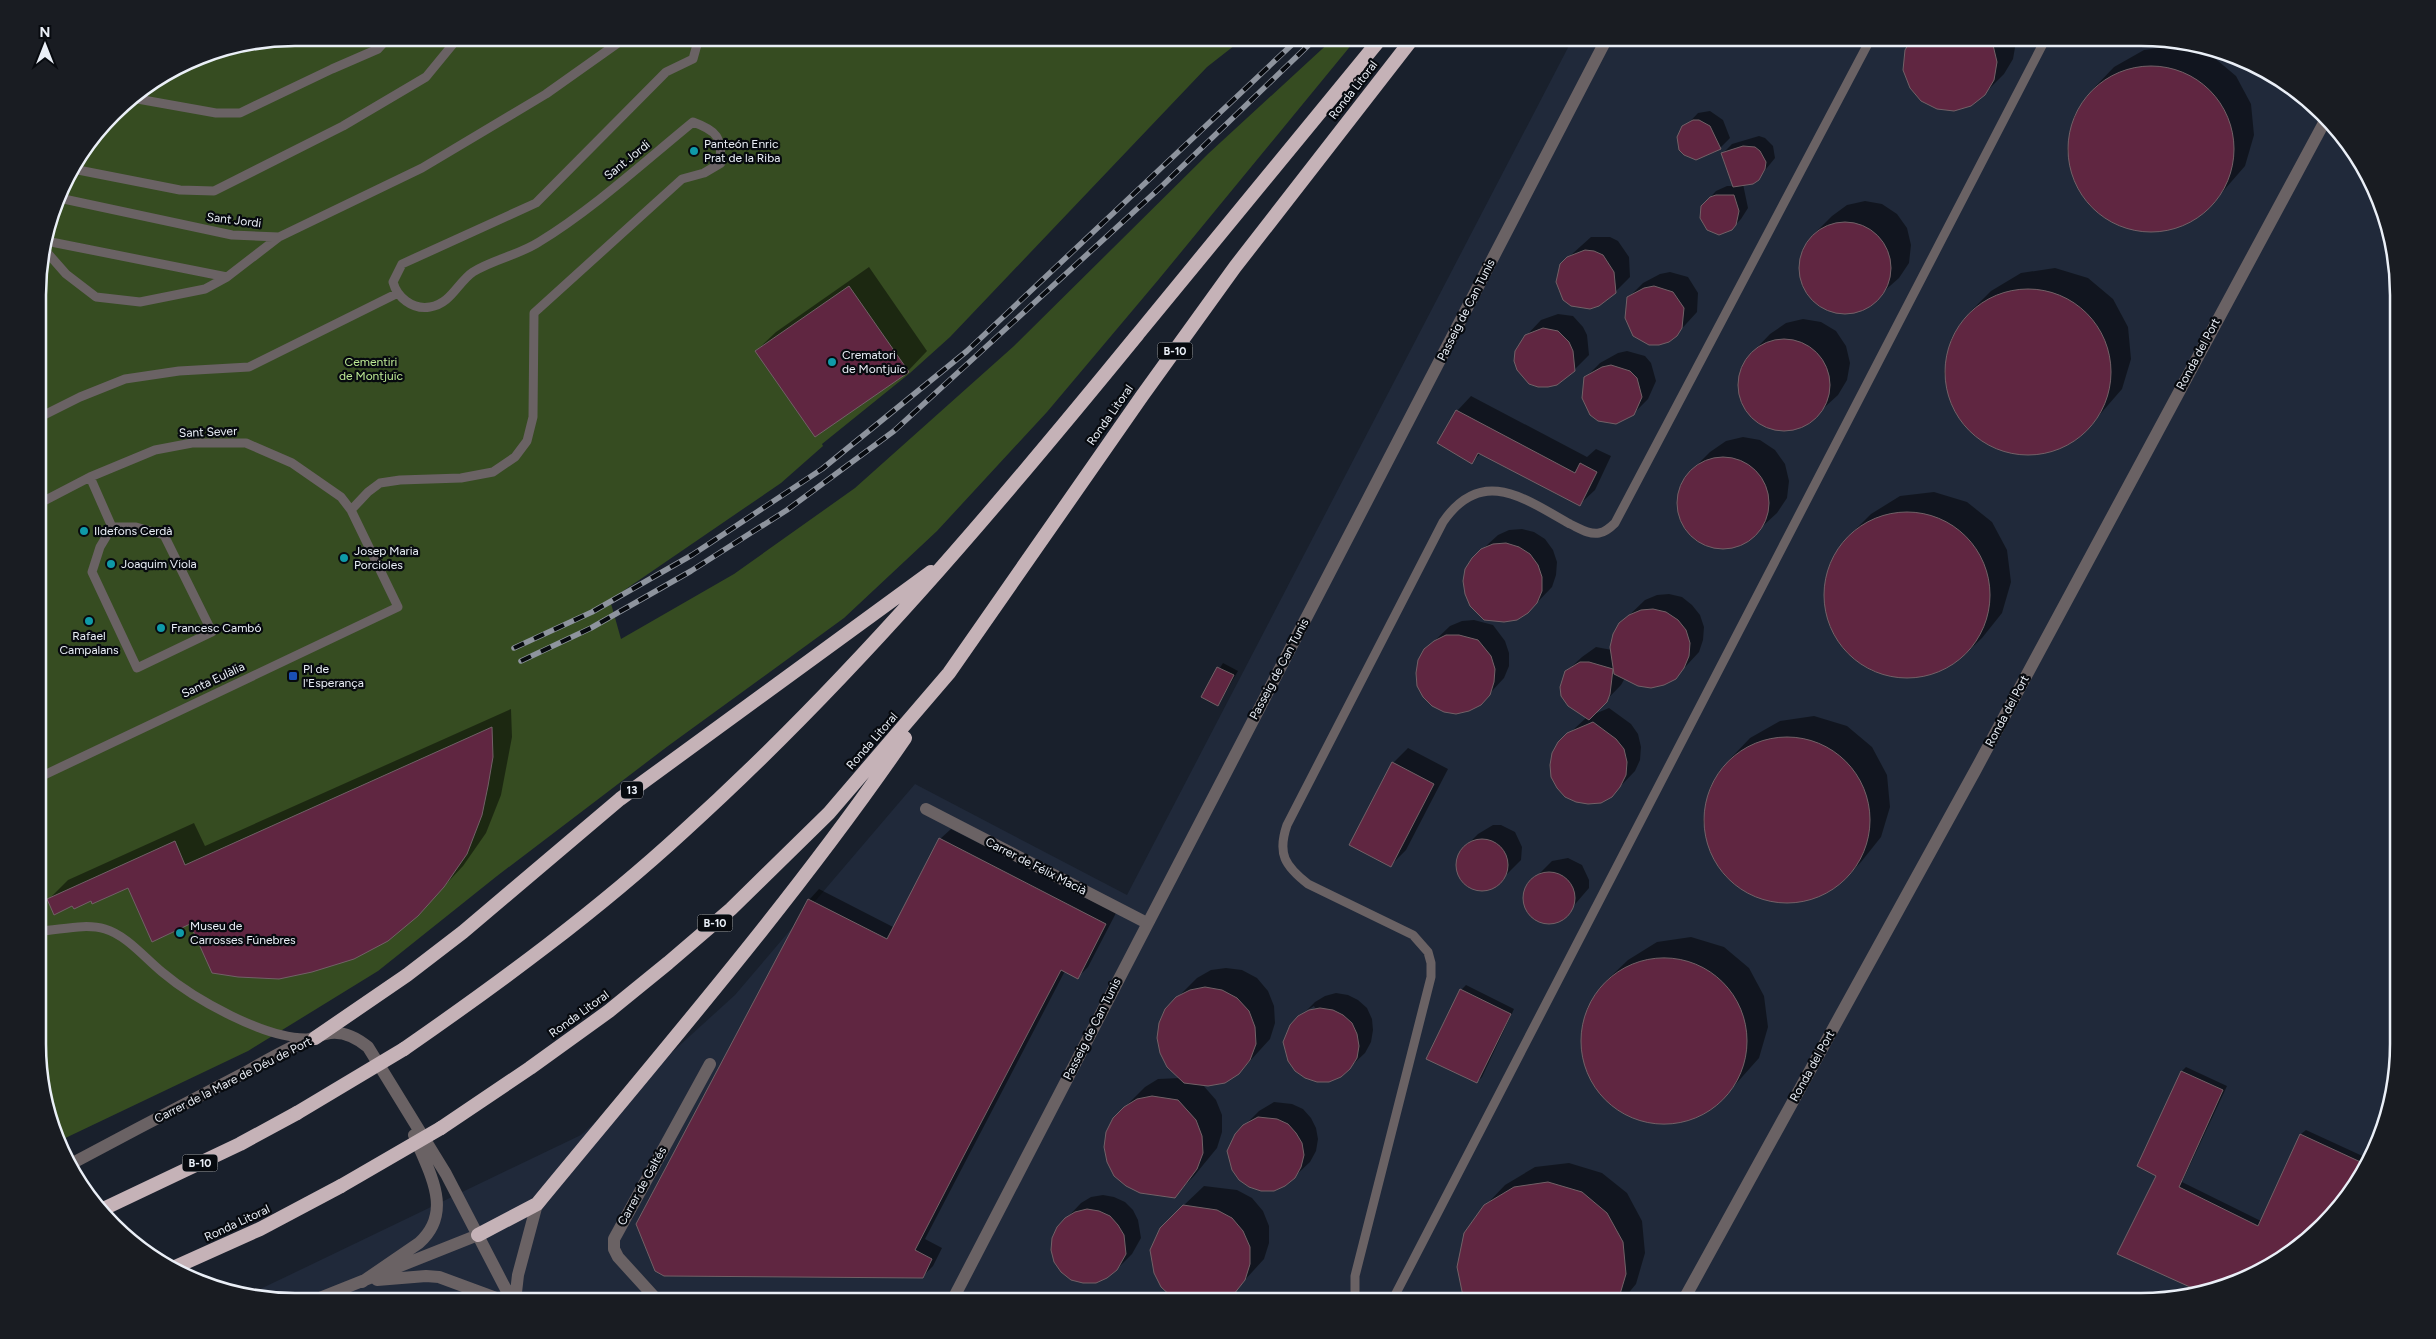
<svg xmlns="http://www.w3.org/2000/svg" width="2436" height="1339" font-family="Figtree,sans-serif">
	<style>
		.built { fill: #20293a }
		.green { fill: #364c21 }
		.shadow { fill: #0007 }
		.building { fill: #602641; stroke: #726167 }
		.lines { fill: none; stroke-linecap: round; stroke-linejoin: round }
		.service { stroke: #6a6264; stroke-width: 9 }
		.minor { stroke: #6a6264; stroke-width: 12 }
		.trunk { stroke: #c5b2b7; stroke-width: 14 }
		.rail-casing { stroke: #8e949e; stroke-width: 5.5 }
		.rail { stroke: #070a0f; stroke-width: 4; stroke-dasharray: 11; stroke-linecap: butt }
		.trunk-bridge { stroke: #c5b2b7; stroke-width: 14 }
		.culture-dot { fill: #0f9aa8; stroke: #070a0f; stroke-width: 2 }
		.transit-dot { fill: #1a4fb4; stroke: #070a0f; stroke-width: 2 }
		.labels { text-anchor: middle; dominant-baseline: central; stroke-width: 4.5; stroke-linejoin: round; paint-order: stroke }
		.shield { fill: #070a0f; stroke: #a6aab1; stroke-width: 1 }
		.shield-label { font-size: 11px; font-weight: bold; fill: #eaeff7 }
		.street-label { font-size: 12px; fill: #eaeff7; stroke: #070a0f }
		.poi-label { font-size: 12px; fill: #eaeff7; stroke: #070a0f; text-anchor: start }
		.park-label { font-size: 12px; fill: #bdea95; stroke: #070a0f }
		.rim { fill: none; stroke: #eaeff7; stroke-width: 2.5 }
	</style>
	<rect width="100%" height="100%" fill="#19202c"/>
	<!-- built -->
	<path class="built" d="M1573,38H2141L2208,46L2269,72L2311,102L2355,152L2385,213L2398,278V1060L2390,1111L2364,1172L2334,1214L2284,1258L2223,1288L2157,1301H295L248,1295L581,1135L735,995L915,784L1127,895Z"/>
	<!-- green -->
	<path class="green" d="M296,38H1244L1207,67L950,337L910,373L822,444L823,446L781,483L610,600L621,639L734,574L855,488L1014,346L1209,153L1334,38H1357L1159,279L1047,412L937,531L844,618L668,746L497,876L378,971L248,1051L57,1142L40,1077V262L64,181L125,102L197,57Z"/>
	<!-- shadow -->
	<path class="shadow" d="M1914,38H2015L2016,42L2013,59L2004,74L1984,94L1906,50Z
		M2178,45L2211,55L2236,76L2251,104L2254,135L2245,166L2205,212L2177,227L2146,231L2116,224L2090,206L2074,180L2067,150L2074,116L2094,88L2114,67L2144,50Z
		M1710,111L1723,120L1730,138L1720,148L1680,132L1698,113Z
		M1759,136L1765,138L1773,146L1775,158L1758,179L1743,184L1748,208L1741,219L1731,229L1713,232L1703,224L1701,212L1706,202L1716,191L1727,186H1734L1722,154L1732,144Z
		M1865,201L1882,204L1897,214L1907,228L1911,245L1909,263L1899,278L1865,308L1849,313L1832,311L1817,304L1806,291L1800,273L1801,254L1811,237L1832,216L1847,205Z
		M1591,237H1610L1618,241L1629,257L1630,277L1615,292L1572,304L1559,291L1557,282L1561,264Z
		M869,267L927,351L908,371L756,351L776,332Z
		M2055,268L2088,278L2113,299L2128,327L2131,359L2122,389L2082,435L2054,451L2023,455L1993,447L1968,429L1951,403L1944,373L1951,339L1971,311L1991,291L2021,273Z
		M1670,272L1688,277L1698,293L1697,312L1676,335L1628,298L1643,283L1660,274Z
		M1558,314L1573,316L1583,327L1587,335L1589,355L1574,370L1526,336L1541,320Z
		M1803,319L1821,322L1836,331L1846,346L1850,363L1847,380L1838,395L1804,426L1788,431L1771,429L1756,421L1745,409L1738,390L1740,371L1750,355L1770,334L1786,323Z
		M1627,351L1645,356L1651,363L1656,381L1648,399L1633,414L1616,423H1607L1591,414L1585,378L1600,363L1618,353Z
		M1471,396L1587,457L1596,449L1611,456L1595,490L1580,504L1481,453L1472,462L1457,411Z
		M1743,437L1760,440L1775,450L1785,464L1789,481L1787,498L1777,513L1743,544L1727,549L1710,547L1695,540L1684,527L1678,509L1680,490L1689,473L1710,452L1726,441Z
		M1934,492L1967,502L1992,522L2007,550L2011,582L2002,613L1982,638L1961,658L1933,674L1902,678L1872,671L1847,653L1830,627L1824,597L1830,563L1850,535L1871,514L1900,496Z
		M1522,529L1534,532L1545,539L1553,550L1557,562L1556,575L1552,587L1528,612L1473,558L1498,535L1509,530Z
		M1669,594L1682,597L1692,605L1700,615L1704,627L1703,640L1699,652L1675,678H1625L1621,685L1592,715L1609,708L1631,724L1638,734L1641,747L1640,760L1635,771L1611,796L1559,743L1587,717L1566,672L1582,657L1596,647L1612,650L1620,624L1645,600L1657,595Z
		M1474,620L1493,625L1505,641L1509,653V666L1504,678L1480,704L1425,650L1450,626L1462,621Z
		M1223,663L1238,671L1218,705L1202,697Z
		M511,709L512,737L501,795L486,833L463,866L417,915L191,923L129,886L73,905L49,899L68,880L194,823L205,846Z
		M1814,716L1847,726L1872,747L1887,775L1890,807L1881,837L1861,862L1841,883L1813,898L1782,902L1752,895L1726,877L1710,851L1703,821L1710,787L1730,759L1750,738L1780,721Z
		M1408,748L1448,769L1406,850L1391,865L1393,763Z
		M1493,825H1501L1515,832L1522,847L1521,860L1497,884L1481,889L1465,882L1459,873L1458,865L1463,849L1478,834Z
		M951,829L1116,913L1088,967L1078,977L1065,971L925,1239L942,1248L933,1266L922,1277L809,900L819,889L895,928L940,839Z
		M1568,858L1582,865L1589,880V888L1564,917L1548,922L1532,916L1526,906L1525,898L1527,886L1552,861Z
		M1691,937L1724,947L1749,968L1764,996L1768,1027L1759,1058L1718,1104L1690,1120L1659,1124L1629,1116L1604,1098L1587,1072L1581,1042L1587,1008L1607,980L1628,960L1657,942Z
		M1226,968L1242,970L1257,978L1268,991L1274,1006L1275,1023L1270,1039L1239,1073L1202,1084L1216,1100L1222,1115V1132L1217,1148L1194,1176L1174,1196L1114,1118L1145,1087L1158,1079L1180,1078L1166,1009L1197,978L1211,970Z
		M1466,985L1514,1009L1482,1077L1477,1082L1461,990Z
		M1336,993L1348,995L1358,1000L1367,1008L1372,1019L1373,1030L1371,1042L1365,1053L1349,1068L1291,1026L1303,1013V1015L1315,1008L1314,1006L1306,1011L1315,1002L1325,996Z
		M2186,1067L2227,1086L2182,1182L2261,1221L2301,1134L2306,1130L2369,1159L2364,1172L2334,1214L2284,1258L2223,1288L2203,1292L2119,1254L2158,1175L2182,1071Z
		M1274,1102L1292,1104L1303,1109L1311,1118L1316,1128L1318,1139L1316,1151L1310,1162L1294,1177L1244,1126L1259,1111Z
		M1569,1163L1602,1173L1627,1193L1642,1221L1645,1253L1636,1284L1622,1301H1467L1465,1298L1485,1206L1505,1185L1535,1167Z
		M1204,1186L1237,1190L1252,1198L1263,1211L1269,1226V1243L1264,1259L1233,1293L1219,1301H1183L1174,1297L1183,1206Z
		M1103,1195L1114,1197L1125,1202L1133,1210L1138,1220L1141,1238L1132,1254L1116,1270L1066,1219L1081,1203L1091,1197Z"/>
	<!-- building -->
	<path class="building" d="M1912,38H1988L1993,45L1997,62L1994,80L1985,95L1971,106L1954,111L1937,109L1921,101L1910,88L1903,70L1905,50Z
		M2068 149a83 83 0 1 1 166 0a83 83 0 1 1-166 0Z
		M1693,120H1699L1710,126L1721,149L1696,160L1684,155L1679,150L1677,137L1682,126Z
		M1743,146L1755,147L1760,151L1766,162L1765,169L1759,180L1753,184L1733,187L1721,153Z
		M1716,195H1734L1739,211L1736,225L1732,230L1719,235L1707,230L1700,218L1701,206L1710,197Z
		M1799 268a46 46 0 1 1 92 0a46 46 0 1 1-92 0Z
		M1585,250L1594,251L1603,255L1614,272L1616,293L1599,306L1590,309L1571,306L1563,300L1556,282L1560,264L1567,257Z
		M849,286L909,372L815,437L755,351Z
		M1654,286L1673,292L1684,308L1682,328L1677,336L1669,342L1659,345H1649L1633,336L1625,318L1627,297L1644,288Z
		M1945 372a83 83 0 1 1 166 0a83 83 0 1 1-166 0Z
		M1543,328L1558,331L1569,342L1573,351L1575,371L1557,385L1548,387H1538L1529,384L1517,370L1514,361L1515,351L1525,335Z
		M1738 385a46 46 0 1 1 92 0a46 46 0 1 1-92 0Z
		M1611,365L1630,371L1637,378L1642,397L1634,415L1616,424L1598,421L1590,415L1582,398L1584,377L1602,367Z
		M1456,410L1575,473L1580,463L1597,472L1580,506L1478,453L1472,464L1437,443Z
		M1677 503a46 46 0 1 1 92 0a46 46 0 1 1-92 0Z
		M1824 595a83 83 0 1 1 166 0a83 83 0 1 1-166 0Z
		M1506,543L1519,547L1530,554L1538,565L1542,577V591L1537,603L1528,613L1517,620L1504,622L1484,620L1470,606L1465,594L1463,581L1465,569L1472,558L1481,549L1493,544Z
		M1653,609L1666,612L1678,620L1686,630L1690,643L1689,656L1684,668L1676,679L1664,685L1651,688L1638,686L1614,674L1610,647L1613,634L1619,623L1629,615L1641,610Z
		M1446,635H1459L1478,640L1491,656L1495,669L1494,682L1490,695L1481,705L1469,711L1456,714L1444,712L1432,706L1423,697L1417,686L1416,673L1418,660L1424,649L1434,641Z
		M1580,662H1589L1613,669L1610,694L1607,702L1589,720L1568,706L1561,696L1560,687L1565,671Z
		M1217,667L1234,675L1218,706L1201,697Z
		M1593,722L1616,739L1624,749L1627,762L1626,775L1620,787L1612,797L1601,803L1588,804L1576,802L1565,797L1557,788L1551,777L1550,765L1552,753L1558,742L1567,733Z
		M492,727L493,757L488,786L482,815L467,854L444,887L418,916L388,941L354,959L312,972L279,979L238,977L212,973L190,924L152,942L128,888L92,904L91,901L74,909L72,906L54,915L47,899L175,841L185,865Z
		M1704 820a83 83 0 1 1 166 0a83 83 0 1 1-166 0Z
		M1392,762L1434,784L1391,867L1349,845Z
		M939,838L1106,924L1078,979L1061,970L962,1159L915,1250L932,1259L923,1278L664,1276L655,1271L636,1224L808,899L887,939Z
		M1456 865a26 26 0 1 1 52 0a26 26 0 1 1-52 0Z
		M1523 898a26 26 0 1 1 52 0a26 26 0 1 1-52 0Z
		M1581 1041a83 83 0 1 1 166 0a83 83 0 1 1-166 0Z
		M1205,987L1222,990L1237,998L1249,1011L1255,1027L1256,1044L1250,1060L1239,1074L1225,1083L1208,1086L1184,1083L1167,1067L1160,1053L1157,1038L1159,1023L1165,1009L1176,997L1190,990Z
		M1460,989L1511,1014L1477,1083L1426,1059Z
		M1320,1008L1333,1010L1343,1015L1352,1023L1357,1034L1359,1046L1357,1058L1350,1069L1341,1077L1329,1082H1317L1305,1078L1295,1071L1288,1061L1283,1042L1290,1025L1298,1016L1309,1010Z
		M2181,1071L2223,1090L2179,1187L2258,1226L2300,1134L2367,1165L2334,1214L2284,1258L2223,1288L2201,1292L2117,1254L2156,1176L2137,1166Z
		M1152,1096L1178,1100L1196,1120L1202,1136L1203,1153L1197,1169L1175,1198L1140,1193L1126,1186L1114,1176L1107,1162L1104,1147L1106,1132L1113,1118L1124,1107L1137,1099Z
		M1258,1117L1277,1119L1288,1124L1296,1133L1302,1143L1304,1155L1301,1167L1295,1178L1285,1186L1274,1191H1261L1249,1187L1239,1180L1232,1170L1227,1151L1235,1134L1243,1125Z
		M1548,1182L1582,1192L1607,1213L1623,1242L1626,1274L1618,1301H1464L1457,1267L1464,1233L1484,1205L1514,1187Z
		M1183,1205L1217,1210L1232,1218L1243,1231L1250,1247V1264L1245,1280L1234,1294L1221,1301H1181L1173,1298L1161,1287L1154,1273L1150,1250L1160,1228Z
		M1087,1209L1099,1211L1110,1216L1118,1225L1124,1235L1126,1254L1117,1270L1107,1278L1096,1283H1083L1071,1280L1061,1272L1054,1262L1051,1250L1052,1238L1057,1227L1065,1218L1075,1212Z"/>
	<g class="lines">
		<!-- service -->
		<path class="service" d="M132,98L216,113H240L332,69L378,49L388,38
			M73,169L180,190L214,191L343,126L426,77L458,38
			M59,198L232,235L279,237L422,168L546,94L625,38
			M46,241L227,277
			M44,249L66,274L96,297L140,302L205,289L227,277L279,237
			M40,417L80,397L125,379L179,371L249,367L396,294
			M90,477L112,527L100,547L92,572L137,668L212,632L164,535L136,527H112
			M40,503L90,477L155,450L192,443H246L292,463L341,497L351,510L398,607L40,777
			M351,510L368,492L380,483L400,480L461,478L493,472L515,457L527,441L533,417L534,313L682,179L704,173L721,163C721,137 718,131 693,122C644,162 593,209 539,242C519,255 494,259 473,272C458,282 451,304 430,307C412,310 397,297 393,282L402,264L536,203L666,72L693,59L698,41L697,38
			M40,931C60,930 85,923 105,929C126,935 145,958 162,972C194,999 265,1039 307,1038
			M1359,1301L1355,1292V1276L1431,977V963L1428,952L1413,935L1308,884C1285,866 1277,854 1287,825L1443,522C1482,465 1525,499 1570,524C1579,528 1589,535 1599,533C1606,532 1611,527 1615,523L1871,38
			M1392,1301L2046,38"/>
		<!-- minor -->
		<path class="minor" d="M926,809L1147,923
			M69,1165C127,1134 186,1103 244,1073C266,1061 306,1037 330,1033C345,1031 357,1038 368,1047L446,1174L512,1301
			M377,1280L426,1276L439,1277L504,1301
			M362,1282L419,1243C455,1211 428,1171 414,1135
			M312,1301L478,1235
			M515,1301L518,1275L537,1204
			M658,1301L618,1257L614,1249V1239L710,1064
			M952,1301L1607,38
			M1683,1301L1975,771L2326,119"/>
		<!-- trunk -->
		<path class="trunk" d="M315,1038L407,975L463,932L620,799L931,572
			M404,1049C502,981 597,911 684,831C851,680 996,508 1138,334C1219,235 1300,136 1381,38
			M441,1128L530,1068L609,1011L668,963L731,909L829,813L949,673L1142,396L1235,267L1413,38
			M101,1210L240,1144L297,1113
			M478,1235L537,1204C662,1052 793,901 905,738
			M171,1269L260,1229L341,1186"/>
		<defs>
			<path id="rail" d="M514,648L592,612L692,555L822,469L967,351L1299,38
				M521,661L591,628L691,571L787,510L894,431L1162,186L1316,38"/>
		</defs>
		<!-- rail casing -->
		<use href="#rail" class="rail-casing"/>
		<!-- rail -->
		<use href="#rail" class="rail"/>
		<!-- trunk-bridge -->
		<path class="trunk-bridge" d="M297,1113L404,1049
			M341,1186L441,1128"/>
	</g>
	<!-- markers -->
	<g class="culture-dot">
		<circle cx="694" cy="151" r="5"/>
		<circle cx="832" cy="362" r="5"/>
		<circle cx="84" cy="531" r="5"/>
		<circle cx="344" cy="558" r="5"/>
		<circle cx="111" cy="564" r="5"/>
		<circle cx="89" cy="621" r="5"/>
		<circle cx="161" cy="628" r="5"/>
		<circle cx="180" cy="933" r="5"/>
	</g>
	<rect class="transit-dot" x="288" y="671" width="10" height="10" rx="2.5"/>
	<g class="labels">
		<!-- shield labels -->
		<g class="shield">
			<rect x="1157.5" y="342.5" width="35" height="17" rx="4"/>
			<rect x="621" y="781.5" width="22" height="17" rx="4"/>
			<rect x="697.5" y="914.5" width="35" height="17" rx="4"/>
			<rect x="182.5" y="1154.5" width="35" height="17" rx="4"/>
		</g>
		<g class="shield-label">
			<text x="1175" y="351">B-10</text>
			<text x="632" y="790">13</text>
			<text x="715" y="923">B-10</text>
			<text x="200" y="1163">B-10</text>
		</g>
		<!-- street labels -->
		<g class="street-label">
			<text transform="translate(1353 90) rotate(-52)">Ronda Litoral</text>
			<text transform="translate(627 160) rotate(-39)">Sant Jordi</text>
			<text transform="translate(234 220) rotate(7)">Sant Jordi</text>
			<text transform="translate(1466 310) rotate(-63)">Passeig de Can Tunis</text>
			<text transform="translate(2198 354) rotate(-62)">Ronda del Port</text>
			<text transform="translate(1110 415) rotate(-55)">Ronda Litoral</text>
			<text transform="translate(208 432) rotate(-2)">Sant Sever</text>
			<text transform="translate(1279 669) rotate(-62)">Passeig de Can Tunis</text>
			<text transform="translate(213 680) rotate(-25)">Santa Eulàlia</text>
			<text transform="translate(2007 711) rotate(-62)">Ronda del Port</text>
			<text transform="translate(872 741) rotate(-49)">Ronda Litoral</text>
			<text transform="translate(1036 866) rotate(27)">Carrer de Félix Macià</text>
			<text transform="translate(579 1014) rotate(-36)">Ronda Litoral</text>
			<text transform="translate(1092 1029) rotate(-63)">Passeig de Can Tunis</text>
			<text transform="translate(1812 1066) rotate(-61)">Ronda del Port</text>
			<text transform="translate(233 1080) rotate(-27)">Carrer de la Mare de Déu de Port</text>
			<text transform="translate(642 1186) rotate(-61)">Carrer de Galtés</text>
			<text transform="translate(237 1223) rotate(-25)">Ronda Litoral</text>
		</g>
		<!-- poi labels -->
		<g class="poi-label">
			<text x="704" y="144">Panteón Enric<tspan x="704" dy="14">Prat de la Riba</tspan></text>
			<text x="842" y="355">Crematori<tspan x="842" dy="14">de Montjuïc</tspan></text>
			<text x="94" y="531">Ildefons Cerdà</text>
			<text x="354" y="551">Josep Maria<tspan x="354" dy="14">Porcioles</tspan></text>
			<text x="121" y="564">Joaquim Viola</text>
			<text x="171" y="628">Francesc Cambó</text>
			<text x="89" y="636" text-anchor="middle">Rafael<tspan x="89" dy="14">Campalans</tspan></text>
			<text x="303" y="669">Pl de<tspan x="303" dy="14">l'Esperança</tspan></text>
			<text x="190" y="926">Museu de<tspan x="190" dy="14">Carrosses Fúnebres</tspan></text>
		</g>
		<!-- park labels -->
		<g class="park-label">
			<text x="371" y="362">Cementiri<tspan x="371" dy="14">de Montjuïc</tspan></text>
		</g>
	</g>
	<!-- crop -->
	<path d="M0 0H2436V1339H0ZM295 46H2141A249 249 0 0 1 2390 295V1044A249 249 0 0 1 2141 1293H295A249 249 0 0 1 46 1044V295A249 249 0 0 1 295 46Z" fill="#191c22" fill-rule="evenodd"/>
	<path class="rim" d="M295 46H2141A249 249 0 0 1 2390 295V1044A249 249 0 0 1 2141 1293H295A249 249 0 0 1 46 1044V295A249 249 0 0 1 295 46Z"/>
	<!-- north arrow -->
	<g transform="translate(45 45)" stroke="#070a0f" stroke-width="4" paint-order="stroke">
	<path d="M0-4L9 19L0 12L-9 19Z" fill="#eaeff7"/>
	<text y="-8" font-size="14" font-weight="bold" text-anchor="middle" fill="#eaeff7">N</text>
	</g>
</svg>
